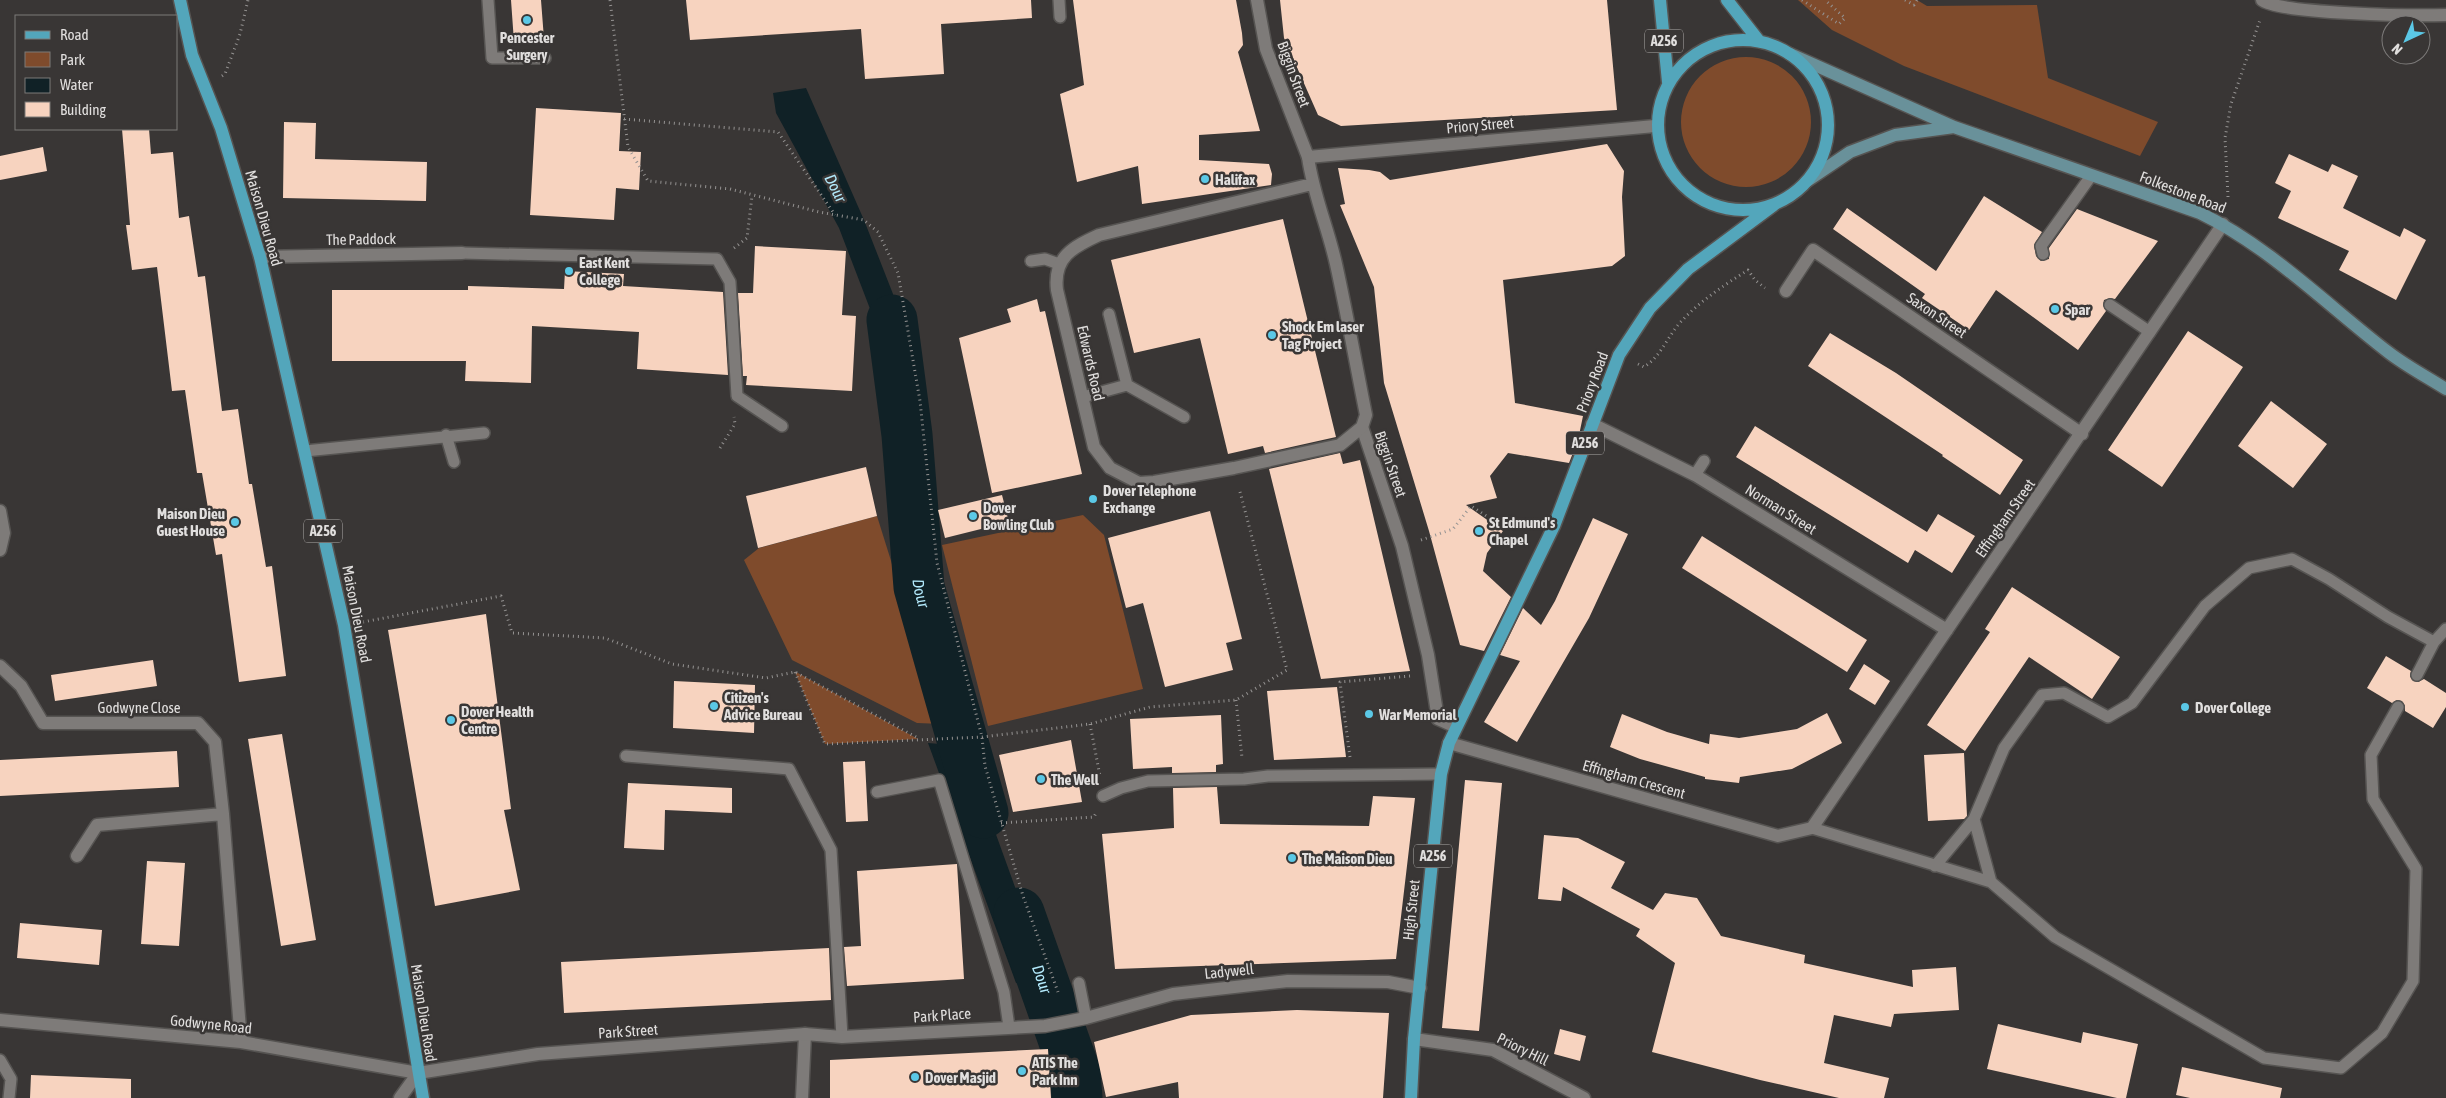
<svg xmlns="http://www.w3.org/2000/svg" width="2446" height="1098" font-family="'Asap Condensed',sans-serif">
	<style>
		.green { fill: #7f4b2c }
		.water { fill: #102126 }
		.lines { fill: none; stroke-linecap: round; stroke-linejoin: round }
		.river { stroke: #102126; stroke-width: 51 }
		.building { fill: #f7d3bf }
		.service-casing { stroke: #565452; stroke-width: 14 }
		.pedestrian-casing { stroke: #565452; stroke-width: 15 }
		.minor-casing { stroke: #565452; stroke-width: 15 }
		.tertiary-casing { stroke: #565452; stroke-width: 15 }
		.secondary-casing { stroke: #565452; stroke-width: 15 }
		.primary-casing { stroke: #565452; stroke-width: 15 }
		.path { stroke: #959392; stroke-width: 3; stroke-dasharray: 1 4; stroke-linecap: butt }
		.service { stroke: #7e7b79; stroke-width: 11 }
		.pedestrian { stroke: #7e7b79; stroke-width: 12 }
		.minor { stroke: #7e7b79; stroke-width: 12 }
		.tertiary { stroke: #7e7b79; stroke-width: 12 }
		.secondary { stroke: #69919a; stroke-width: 12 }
		.primary { stroke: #53a6bb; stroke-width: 12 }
		.poi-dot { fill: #5bc8e6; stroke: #393635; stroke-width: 2 }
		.labels { text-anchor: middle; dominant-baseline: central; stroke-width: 5; stroke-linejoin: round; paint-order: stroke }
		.shield { fill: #393635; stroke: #afacab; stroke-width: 1 }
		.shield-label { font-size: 14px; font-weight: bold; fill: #e1dfde }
		.poi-label { font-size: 15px; font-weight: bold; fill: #e1dfde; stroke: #393635; text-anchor: start }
		.street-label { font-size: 15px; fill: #e1dfde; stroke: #393635 }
		.water-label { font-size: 16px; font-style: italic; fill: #b3eafc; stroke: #393635 }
	</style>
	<rect width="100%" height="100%" fill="#393635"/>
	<!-- green -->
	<path class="green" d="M1798,0H1917L1927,6L2037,5L2048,78L2158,122L2140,156L1904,66L1832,30Z
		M1681 122a65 65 0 1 1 130 0a65 65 0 1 1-130 0Z
		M1083,515L1104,535L1143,689L988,726L942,545Z
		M877,516L942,724L917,723L792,660L744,560L759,548Z
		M795,672H796L918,739L825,744Z"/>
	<!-- water -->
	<path class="water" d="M806,88L864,220L893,294L919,587L960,721H937L893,535L872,314L839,228L776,113L773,93Z
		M928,743L964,746L1049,981L1016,983Z"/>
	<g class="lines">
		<!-- river -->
		<g class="river">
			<path id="s1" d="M892,320L907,435L919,587L983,813"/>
			<path id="s2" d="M1019,913L1075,1072L1077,1098"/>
		</g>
	</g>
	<!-- building -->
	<path class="building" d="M511,0H541L544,39L514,42Z
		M686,0H1031L1032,18L941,24L944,74L865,79L861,29L690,40Z
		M1073,0H1236L1242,33L1243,45L1238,52L1260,131L1199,135V160L1269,164L1272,174L1271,185L1142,204L1138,166L1077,182L1060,94L1084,85Z
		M1280,0H1607L1617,110L1341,126L1318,115L1284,38Z
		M536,108L621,113L619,151L641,152L639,190L616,188L614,220L530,215Z
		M284,122L316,123L315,159L427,162L426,201L283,198Z
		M122,129H149L151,154L173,152L179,218L189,216L198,277L205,276L222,411L238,409L249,484H252L266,567L272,566L286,676L239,682L222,554L216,555L202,473H197L185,390L172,391L157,267L132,270L126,225H130Z
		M1607,144L1624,171L1622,197L1625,256L1612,266L1503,280L1515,403L1583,416L1578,440L1569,463L1508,453L1490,476L1497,498L1466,505L1503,531L1487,553L1483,571L1511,597L1484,651L1460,645L1429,531L1384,383L1374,287L1340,205L1345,204L1338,168L1369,170L1380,172L1390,180Z
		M43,147L47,171L0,180V156Z
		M2289,154L2328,172L2332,164L2358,176L2343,208L2400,237L2404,228L2426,240L2396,300L2339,270L2349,251L2278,218L2291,191L2275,183Z
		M1984,196L2042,232L2034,245L2036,256L2041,261L2049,259V248L2077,209L2158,241L2115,299L2110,298L2104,300L2103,305L2106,311L2078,350L1996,290L1969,330L1922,298L1925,294L1833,229L1847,208L1936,271Z
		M1283,219L1336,437L1265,453L1263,446L1228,454L1200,338L1134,353L1111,260Z
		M755,246L846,251L842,315L856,316L852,391L746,385L747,376H743L738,293H753Z
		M565,271L624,274L623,286L723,292L728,375L637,369L639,332L532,326L531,383L465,381L466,361H332V290H468V286L564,289Z
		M1037,299L1040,312L1045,311L1082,474L992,493L959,338L1011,322L1007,309Z
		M2188,331L2243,367L2162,487L2108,450Z
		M1830,333L1896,373L2023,460L2000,495L1942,456L1943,455L1808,366Z
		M2271,401L2327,444L2293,488L2238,446Z
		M1755,426L1927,532L1938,514L1975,536L1952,573L1915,550L1908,563L1736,457Z
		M1340,453L1343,464L1360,460L1410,671L1321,679L1269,469Z
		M866,467L877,516L758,548L746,496Z
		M1002,495L1009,522L945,538L938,510Z
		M1210,511L1242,639L1226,643L1233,670L1165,687L1143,603L1126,608L1108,538Z
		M1593,518L1628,534L1589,618L1517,742L1484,722L1520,661L1500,655L1523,608L1541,625L1555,601Z
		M1702,536L1867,640L1847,672L1682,568Z
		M2012,587L2120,657L2092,699L2029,657L1965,751L1927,725L1990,632L1985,629Z
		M486,614L511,809L504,810L520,890L435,906L388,630Z
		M2386,656L2411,671L2410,676L2413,681L2418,682L2424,679L2446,693V707L2433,728L2405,711V706L2402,701L2397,700L2392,703L2367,688Z
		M153,660L157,686L55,701L51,675Z
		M1864,664L1890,681L1875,705L1849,689Z
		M674,681L755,685L754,733L673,728Z
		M1337,687L1346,757L1274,760L1267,691Z
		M1827,713L1842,743L1792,769L1740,777L1739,783L1705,779V777L1640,759L1610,747L1622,714L1667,732L1709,744L1710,734L1739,738L1797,729Z
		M1221,715L1223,764L1216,765V772L1172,773V767L1133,769L1130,719Z
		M282,734L316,940L281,946L248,739Z
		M1071,740L1082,802L1013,812L999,755Z
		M177,751L179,787L0,796V760Z
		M1964,753L1967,816L1964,819L1928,821L1924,755Z
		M865,761L868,821L846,822L843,762Z
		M1465,780L1502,783L1479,1031L1442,1028Z
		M628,783L732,788V813L665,810L664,850L624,848Z
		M1217,787L1220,824L1369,826L1373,796L1415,798L1396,959L1115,969L1102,834L1174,828L1173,788Z
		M1544,835L1578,838L1625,862L1611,888L1653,910L1665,893L1697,898L1721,936L1805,955L1804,963L1913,987L1912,970L1956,967L1959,1010L1894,1014L1891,1027L1834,1015L1824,1063L1889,1078L1884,1098H1839L1760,1080L1652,1052L1675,963L1636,936L1640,929L1563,887L1561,901L1538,899Z
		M147,861L185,863L179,946L141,944Z
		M957,864L964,979L847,986L844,947L861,946L857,871Z
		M20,923L102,930L99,965L17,958Z
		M829,948L831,1000L564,1013L561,962Z
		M1297,1010L1389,1013L1383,1098H1179L1178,1082L1106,1097L1094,1042L1191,1015Z
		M1998,1024L2081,1043L2083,1032L2138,1044L2126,1098H2117L1987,1069Z
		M1560,1029L1586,1036L1580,1061L1554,1054Z
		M1048,1049L1051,1098H830V1060Z
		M2182,1067L2282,1088L2280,1098H2190L2176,1095Z
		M31,1075L131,1079V1098H30Z"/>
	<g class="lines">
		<defs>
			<path id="service" d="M488,0L492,58H545
				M1059,0L1060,17
				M462,253L717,259L730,282L737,396L782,426
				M2043,254L2041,246L2091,176
				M1031,261L1045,259L1059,264
				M2110,305L2150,332
				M1127,385L1184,417
				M1083,397L1127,385L1109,314
				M446,435L454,462
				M305,451L484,433
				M1695,475L1704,461
				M2434,642L2446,629
				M626,756L789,769L831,850L842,1037
				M877,792L939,780L1004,992L1009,1027
				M1103,796L1121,788L1148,781L1244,779L1268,776L1441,774
				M1812,828L1991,882L2055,937L2264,1058L2341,1068L2382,1033L2413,981L2416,869L2373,799L2371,755L2398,707
				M1935,866L1974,819
				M1991,882L1974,819L2004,748L2042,695L2064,693L2108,717L2132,703L2205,606L2249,568L2292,559L2329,579L2388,617L2434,642L2417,675
				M1079,983L1086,1018
				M0,1060L11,1079L9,1098"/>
			<path id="pedestrian" d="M1362,427L1402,546L1428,655L1438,719L1456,727"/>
			<path id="minor" d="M1308,157C1313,194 1328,228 1336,264C1347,314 1356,365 1366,415L1362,427L1340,445L1234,468L1154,482L1139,483L1110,468L1094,447L1057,290C1053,257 1073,247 1099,235L1312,184
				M260,257L462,253
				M1786,291L1813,250L2082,434
				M1592,424L1695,475L1947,630
				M0,511L4,533L0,550
				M0,666L21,686L43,723H198L215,742L223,814L241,1042
				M1449,743L1778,836L1812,828L2223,224
				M77,856L97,825L223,814
				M0,1020L241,1042L418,1073
				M1414,1039L1493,1050L1584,1098
				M802,1098L805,1034"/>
			<path id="tertiary" d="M1257,0L1266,49L1308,157L1655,126
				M2262,0C2279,14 2417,16 2446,15
				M400,1098L418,1073L538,1054L805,1034L842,1037L1045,1026L1086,1018L1173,994L1288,981L1388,982L1420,988"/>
			<path id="secondary" d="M1790,54L1954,127L2200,213C2270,247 2327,305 2388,352C2406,366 2427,377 2446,389
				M1807,181L1850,152L1895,135L1954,127"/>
			<path id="primary" d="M180,0L192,55L221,128L260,257L344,625L423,1098
				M1660,0L1668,82
				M1727,0L1759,41
				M1658 125a85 85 0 1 1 170 0a85 85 0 1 1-170 0Z
				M1411,1098L1414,1039L1441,774L1449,743L1554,526L1619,355L1650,308L1688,269L1774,205"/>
		</defs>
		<!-- service casing -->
		<use href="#service" class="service-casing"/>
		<!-- pedestrian casing -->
		<use href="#pedestrian" class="pedestrian-casing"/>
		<!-- minor casing -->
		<use href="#minor" class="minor-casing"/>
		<!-- tertiary casing -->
		<use href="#tertiary" class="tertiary-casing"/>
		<!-- secondary casing -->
		<use href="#secondary" class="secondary-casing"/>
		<!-- primary casing -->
		<use href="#primary" class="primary-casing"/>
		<!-- path -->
		<path class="path" d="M610,0L628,147L648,181L730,189L819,212L864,220L878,232L898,273L920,401L937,563L982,737L985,766L1023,896L1058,992
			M1802,0L1839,24L1845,18L1825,0
			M1905,0L1914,5L1917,0
			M222,76L225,74L240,34L248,0
			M624,119L778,132L835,215
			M2228,197L2225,138L2231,104L2260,20
			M734,248L747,238L752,196
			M1638,364L1644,367C1660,357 1666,340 1678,325C1698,302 1723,286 1748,270L1755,280L1765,288
			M720,448L735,424L734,417
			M1421,540L1453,529L1471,506L1491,519L1532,524
			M363,622L501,596L512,633L605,638L672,664L766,678L795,672L918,738
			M795,672L825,744L982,737L1090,724L1150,707L1236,700L1287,670L1239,488
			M1236,700L1242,758
			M1090,724L1100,776
			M1350,757L1340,682L1410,676
			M1001,823L1094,817L1096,813"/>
		<!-- service -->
		<use href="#service" class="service"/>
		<!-- pedestrian -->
		<use href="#pedestrian" class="pedestrian"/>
		<!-- minor -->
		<use href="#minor" class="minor"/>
		<!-- tertiary -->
		<use href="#tertiary" class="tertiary"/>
		<!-- secondary -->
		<use href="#secondary" class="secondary"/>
		<!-- primary -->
		<use href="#primary" class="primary"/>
	</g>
	<!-- markers -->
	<g class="poi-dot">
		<circle cx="527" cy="20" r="5"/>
		<circle cx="1205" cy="179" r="5"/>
		<circle cx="569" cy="271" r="5"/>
		<circle cx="2055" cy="309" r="5"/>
		<circle cx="1272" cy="335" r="5"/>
		<circle cx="1093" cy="499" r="5"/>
		<circle cx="973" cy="516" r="5"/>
		<circle cx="235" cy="522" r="5"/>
		<circle cx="1479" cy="531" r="5"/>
		<circle cx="714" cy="706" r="5"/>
		<circle cx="2185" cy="707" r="5"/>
		<circle cx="1369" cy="714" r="5"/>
		<circle cx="451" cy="720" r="5"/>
		<circle cx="1041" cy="779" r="5"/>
		<circle cx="1292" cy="858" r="5"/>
		<circle cx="1022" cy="1071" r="5"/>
		<circle cx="915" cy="1077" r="5"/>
	</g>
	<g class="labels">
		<!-- shield labels -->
		<g class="shield">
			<rect x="1645" y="29.5" width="38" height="23" rx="4"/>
			<rect x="1566" y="431.5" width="38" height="23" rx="4"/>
			<rect x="304" y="519.5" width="38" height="23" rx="4"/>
			<rect x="1414" y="844.5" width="38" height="23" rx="4"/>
		</g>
		<g class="shield-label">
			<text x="1664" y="41">A256</text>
			<text x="1585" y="443">A256</text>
			<text x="323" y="531">A256</text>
			<text x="1433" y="856">A256</text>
		</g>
		<!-- poi labels -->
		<g class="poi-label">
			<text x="527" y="37" text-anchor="middle">Pencester<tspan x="527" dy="17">Surgery</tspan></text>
			<text x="1215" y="179">Halifax</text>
			<text x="579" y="262">East Kent<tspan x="579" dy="17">College</tspan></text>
			<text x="2065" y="309">Spar</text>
			<text x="1282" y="326">Shock Em laser<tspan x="1282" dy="17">Tag Project</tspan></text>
			<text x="1103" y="490">Dover Telephone<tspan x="1103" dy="17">Exchange</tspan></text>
			<text x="983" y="507">Dover<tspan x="983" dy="17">Bowling Club</tspan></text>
			<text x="225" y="513" text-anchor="end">Maison Dieu<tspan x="225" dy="17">Guest House</tspan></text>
			<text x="1489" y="522">St Edmund's<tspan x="1489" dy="17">Chapel</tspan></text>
			<text x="724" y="697">Citizen's<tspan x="724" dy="17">Advice Bureau</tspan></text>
			<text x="2195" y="707">Dover College</text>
			<text x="461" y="711">Dover Health<tspan x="461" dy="17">Centre</tspan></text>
			<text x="1379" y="714">War Memorial</text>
			<text x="1051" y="779">The Well</text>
			<text x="1302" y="858">The Maison Dieu</text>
			<text x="1032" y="1062">ATIS The<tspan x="1032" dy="17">Park Inn</tspan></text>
			<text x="925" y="1077">Dover Masjid</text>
		</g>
		<!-- street labels -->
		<g class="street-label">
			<text transform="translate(1294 74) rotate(70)">Biggin Street</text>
			<text transform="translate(1480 125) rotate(-5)">Priory Street</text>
			<text transform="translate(2183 192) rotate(21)">Folkestone Road</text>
			<text transform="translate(264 218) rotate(74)">Maison Dieu Road</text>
			<text transform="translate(361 239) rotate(-1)">The Paddock</text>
			<text transform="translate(1937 315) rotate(34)">Saxon Street</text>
			<text transform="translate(1091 363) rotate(77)">Edwards Road</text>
			<text transform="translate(1592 382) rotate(-69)">Priory Road</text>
			<text transform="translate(1391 464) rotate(71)">Biggin Street</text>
			<text transform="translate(1781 509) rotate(32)">Norman Street</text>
			<text transform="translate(2005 518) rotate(-55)">Effingham Street</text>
			<text transform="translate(357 614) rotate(79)">Maison Dieu Road</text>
			<text x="139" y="707">Godwyne Close</text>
			<text transform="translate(1634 779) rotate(16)">Effingham Crescent</text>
			<text transform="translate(1411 910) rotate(-84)">High Street</text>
			<text transform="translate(1229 971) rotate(-6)">Ladywell</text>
			<text transform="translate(424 1013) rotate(81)">Maison Dieu Road</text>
			<text transform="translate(942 1015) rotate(-4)">Park Place</text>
			<text transform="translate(211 1024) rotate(6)">Godwyne Road</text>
			<text transform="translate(628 1031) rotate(-4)">Park Street</text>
			<text transform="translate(1523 1049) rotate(26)">Priory Hill</text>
		</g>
		<!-- water labels -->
		<g class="water-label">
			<text transform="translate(836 188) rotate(63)">Dour</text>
			<text stroke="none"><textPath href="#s1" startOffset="275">Dour</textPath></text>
			<text stroke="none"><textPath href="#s2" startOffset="70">Dour</textPath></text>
		</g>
	</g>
	<!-- legend -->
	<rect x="15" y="15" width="162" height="115" fill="#393635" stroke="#7c7a79"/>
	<rect x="25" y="31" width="25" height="8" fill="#53a6bb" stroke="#7c7a79"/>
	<text x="60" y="40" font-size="15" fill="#e1dfde">Road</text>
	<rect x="25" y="52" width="25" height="15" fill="#7f4b2c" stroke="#7c7a79"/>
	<text x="60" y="65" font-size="15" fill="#e1dfde">Park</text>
	<rect x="25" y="78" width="25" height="15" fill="#102126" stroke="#7c7a79"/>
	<text x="60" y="90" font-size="15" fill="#e1dfde">Water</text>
	<rect x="25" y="102" width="25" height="15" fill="#f7d3bf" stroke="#7c7a79"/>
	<text x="60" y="115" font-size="15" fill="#e1dfde">Building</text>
	<!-- north arrow -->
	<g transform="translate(2406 40) rotate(224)"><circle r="24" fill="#393635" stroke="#7c7a79"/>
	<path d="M0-4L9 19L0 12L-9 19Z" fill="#5bc8e6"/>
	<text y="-8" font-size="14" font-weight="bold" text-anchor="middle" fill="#e1dfde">N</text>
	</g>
</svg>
